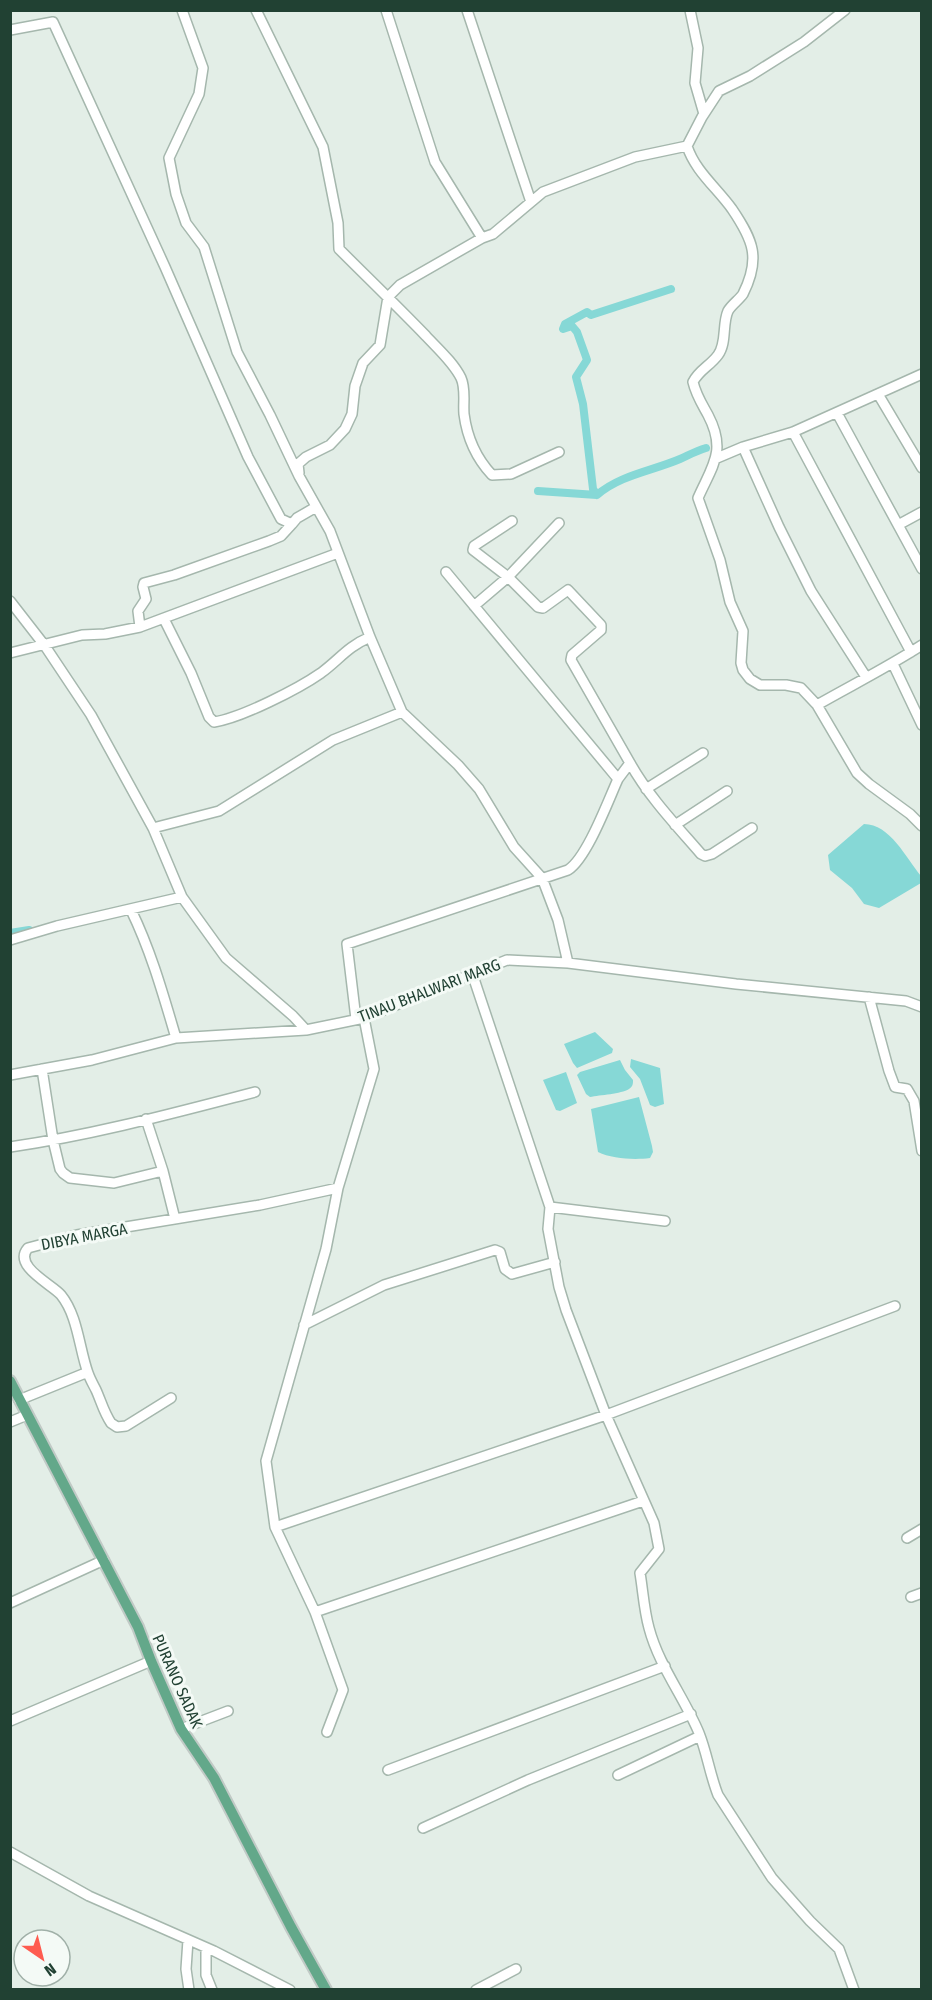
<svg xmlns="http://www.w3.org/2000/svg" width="932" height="2000" font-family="'Fira Sans Condensed',sans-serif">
  <rect width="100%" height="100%" fill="#e3eee7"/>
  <path fill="#86d8d6" d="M864,824C890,824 906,858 921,876V883L879,908L864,904L852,888L830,870L828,855Z
    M595,1032L613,1049L612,1053L577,1068L573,1063L564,1044Z
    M631,1059L660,1068L664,1104L655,1107L650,1105L640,1079L630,1067Z
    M620,1060L625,1070L633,1080C633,1084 633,1086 629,1089C621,1094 600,1095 590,1097L586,1094L577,1075L580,1072Z
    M566,1072L577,1103L560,1111L556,1110L543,1080Z
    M639,1097L652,1146L653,1152L650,1158C635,1160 612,1159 598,1152L591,1109Z"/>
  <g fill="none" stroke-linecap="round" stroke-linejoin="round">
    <path stroke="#86d8d6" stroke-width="8" d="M538,491L597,495C620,475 652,471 680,459C689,455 696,451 706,448
      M597,495L593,489L583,404L576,377L587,360L586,357L577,332L572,326L563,329L565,324L587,312L591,315L671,289
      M10,933L29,930"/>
    <g stroke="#a5b7ad" stroke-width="12">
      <path id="minor" d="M182,10L203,68L199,94L169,158L176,194L186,223L204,247L237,352L270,415L299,476L330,531L370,637L402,712L458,765L479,789L514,847L542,878L558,920L568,963
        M256,10L323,147L338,223L339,249C368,278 397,306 426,336C438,349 453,362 461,378C466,389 463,402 464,414C467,437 477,459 492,475L511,474L559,452
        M386,10L435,162L482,238
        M467,10L531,202
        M690,10L698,48L695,83L704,114
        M10,30L53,22L165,267L248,457L281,519L292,524L297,518L316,507
        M687,146C695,171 717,188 732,209C753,240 761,258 743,294C739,300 732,304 728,311C722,324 727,343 718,355C710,366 699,370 693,382C696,395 702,404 708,415C727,451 712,466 698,498L720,560L730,602L743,631L741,663L743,670L750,679L760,685H786L801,688L817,705L857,773L869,784L910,814L922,826
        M878,394L922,468
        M837,413L922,569
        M793,432L911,652
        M743,447L779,527L811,591L866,677
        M717,458L743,447L793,432L922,374
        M299,473L298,464L306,457L330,445L345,429L352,414L355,386L363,363L380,345L388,297L400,285L482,238L493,234L543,192L635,157L687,146L702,117L719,91L750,76L804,42L845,10
        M512,521L474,546L473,550L508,577L538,607L543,608L568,590L601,625V630L572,655L571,660L630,763
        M898,525L922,512
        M10,601L45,646L91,715L153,828L182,897L226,958L293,1016L306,1030
        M474,606L508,577L559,523
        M164,619L191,673L209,717L214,722C241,718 298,689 321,673C340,659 347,647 370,637
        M140,627L138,611L146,599L143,587L144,583L174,575L269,541L281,536L292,524
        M10,653L82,635L105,634L140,627L338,553
        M893,664L922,725
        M817,705C852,685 888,667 922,645
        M618,779L630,763C649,797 676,825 701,854L705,856L712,854L752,828
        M646,789L703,753
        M675,825L727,791
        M153,828L219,811L333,740L402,712
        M131,910C151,951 163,994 176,1038
        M10,940L57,926L182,897
        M472,973L550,1207L548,1229L559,1287L566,1310L606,1415L654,1523L659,1549L640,1573C643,1591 644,1610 649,1628C659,1666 684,1697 699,1733C707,1753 710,1775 718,1795L772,1878L810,1921L839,1949L854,1990
        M869,997L889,1071L895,1087L907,1089L914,1101L922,1151
        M356,1019L347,944L568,870C587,858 608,801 618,779L446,572
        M42,1069L53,1140L60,1169L63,1173L70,1178L114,1183L163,1171
        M10,1075L92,1060L176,1038L306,1030L364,1018L507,960L568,963L736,984L906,1001L922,1007
        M146,1119L163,1171L175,1219
        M10,1147C93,1135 174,1113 255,1092
        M550,1207L665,1221
        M304,1325L384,1285L495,1250L500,1252L505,1269L512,1274L555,1262
        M171,1398L126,1426L117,1427L111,1423C104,1413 101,1401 96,1390C93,1384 90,1379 88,1373C79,1348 78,1316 61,1295C53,1285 12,1266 28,1248L77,1235L260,1205L338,1188
        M19,1400L83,1374H88
        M10,1422L27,1415
        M275,1527L606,1415L895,1306
        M907,1538L922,1529
        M911,1597L922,1593
        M10,1603L104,1560
        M315,1612L643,1501
        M10,1721L151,1661
        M181,1729L228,1711
        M327,1732L343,1690L315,1612L275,1527L266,1461L326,1249L338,1188L374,1069L364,1018
        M388,1770L665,1666
        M618,1775L700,1736
        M423,1828L528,1780L691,1714
        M10,1852L89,1896L214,1951L290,1990
        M188,1940L186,1969L189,1990
        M206,1948V1975L212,1990
        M476,1990L516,1969"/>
    </g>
    <g stroke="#c1cac6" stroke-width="14">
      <path id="major" d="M10,1381L138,1627L151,1661L181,1729L214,1778L291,1927L326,1990"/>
    </g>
    <use href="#minor" stroke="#fff" stroke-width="9"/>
    <use href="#major" stroke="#63a88a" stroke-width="10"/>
  </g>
  <g text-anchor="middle" stroke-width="6" stroke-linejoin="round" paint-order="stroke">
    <g font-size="16" fill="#214133" stroke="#f4faf6">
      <text transform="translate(429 990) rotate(-21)" y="6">TINAU BHALWARI MARG</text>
      <text transform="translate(84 1236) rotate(-11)" y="6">DIBYA MARGA</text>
      <text transform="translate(178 1681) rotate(66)" y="6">PURANO SADAK</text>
    </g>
  </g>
  <rect width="932" height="2000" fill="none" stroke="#214133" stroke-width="24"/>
  <g transform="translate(42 1958) rotate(145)"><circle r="28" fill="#f4faf6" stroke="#a0b0a8" stroke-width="1.5"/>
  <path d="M0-4.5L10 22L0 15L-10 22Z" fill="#fe5c50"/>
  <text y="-9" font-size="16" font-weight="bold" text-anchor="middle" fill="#214133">N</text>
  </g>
</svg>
